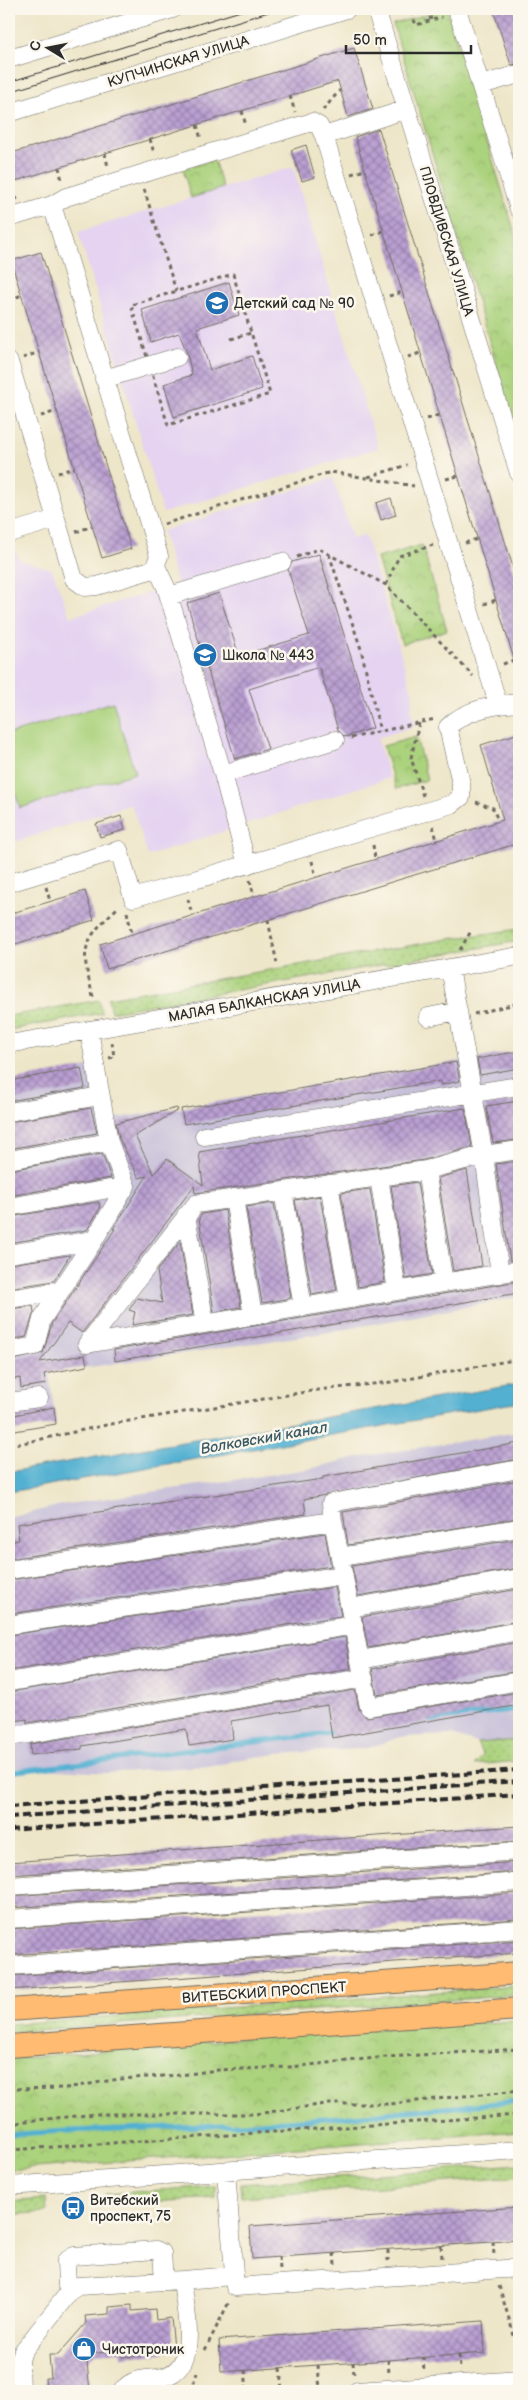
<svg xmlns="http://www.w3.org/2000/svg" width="528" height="2400" font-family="'Balsamiq Sans',sans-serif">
  <defs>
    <pattern id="grass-dots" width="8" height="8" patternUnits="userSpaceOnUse" patternTransform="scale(1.25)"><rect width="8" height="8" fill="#abd27d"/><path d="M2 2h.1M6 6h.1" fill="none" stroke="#93b46c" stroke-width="1.8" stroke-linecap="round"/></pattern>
    <pattern id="park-crowns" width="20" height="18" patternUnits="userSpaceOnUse" patternTransform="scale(1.25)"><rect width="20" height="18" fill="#abd27d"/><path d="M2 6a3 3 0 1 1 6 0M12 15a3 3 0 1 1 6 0" fill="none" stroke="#93b46c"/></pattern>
    <pattern id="building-cross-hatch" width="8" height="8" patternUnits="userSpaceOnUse" patternTransform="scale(1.25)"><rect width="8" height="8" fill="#ba9fd2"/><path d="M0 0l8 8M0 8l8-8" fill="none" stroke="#9782ab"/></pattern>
  </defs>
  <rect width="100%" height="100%" fill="#fbf7ec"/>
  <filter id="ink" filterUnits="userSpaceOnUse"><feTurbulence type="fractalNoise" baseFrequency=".02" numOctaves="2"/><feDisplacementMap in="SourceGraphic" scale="10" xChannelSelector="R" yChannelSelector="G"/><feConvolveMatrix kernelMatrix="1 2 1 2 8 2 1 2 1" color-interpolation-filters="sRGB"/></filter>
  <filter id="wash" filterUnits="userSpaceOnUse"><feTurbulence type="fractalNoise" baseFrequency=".0096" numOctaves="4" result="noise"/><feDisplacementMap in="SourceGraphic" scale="20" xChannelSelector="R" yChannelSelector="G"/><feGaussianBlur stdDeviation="1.12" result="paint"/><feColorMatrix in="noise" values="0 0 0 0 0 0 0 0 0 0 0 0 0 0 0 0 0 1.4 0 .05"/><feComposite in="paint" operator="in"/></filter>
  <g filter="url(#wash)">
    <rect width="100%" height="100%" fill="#eee6c9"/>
    <path fill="#e5d3f1" d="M293,167L378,448L163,513L78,232Z
      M333,478L353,539L365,535L413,694L411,710L416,726L377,738L389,778L148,856L131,804L9,844V549L15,548L19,560L52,569L70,617L177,584L162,531Z"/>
    <path fill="#c7c0d9" d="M519,1051V1297L324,1333L49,1373L56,1424L9,1432V1081L103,1064L113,1119Z
      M519,1432V1740L477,1743L452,1735L401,1737L368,1748L277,1754L235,1760L222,1765L106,1773L9,1767V1518L61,1505L309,1469L353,1458Z"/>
    <path fill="url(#grass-dots)" stroke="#6b7e54" d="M519,929V941L111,1012L108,998L448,939Z
      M99,1000L102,1013L9,1030V1016Z
      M519,1740V1761L474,1765L483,1756L477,1743Z
      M519,1986V1995L9,2032V2024Z
      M519,2164V2177L241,2197L240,2184Z
      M216,2186V2198L107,2205L105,2194Z
      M46,2199L47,2212L9,2215V2202Z"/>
    <path fill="url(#park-crowns)" stroke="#6b7e54" d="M444,9H447L519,247V439L393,24Z
      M214,160L223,188L191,198L183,169Z
      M422,545L447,630L402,644L377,558Z
      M416,737L427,780L396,789L383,746Z
      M519,2021V2131L9,2170V2059L314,2032Z"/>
    <path fill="#abd27d" stroke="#6b7e54" d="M113,702L135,773L20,808L9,771V734Z"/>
    <path fill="#52b0d1" stroke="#3e6e7e" d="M519,1384V1402L9,1492V1472Z"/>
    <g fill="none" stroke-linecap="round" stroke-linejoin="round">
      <path stroke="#52b0d1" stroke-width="5" d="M430,1720L519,1709
        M9,1772L338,1732
        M9,2135C79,2128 150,2129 221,2125C321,2120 420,2110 519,2101"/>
    </g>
    <g id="blocks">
      <path fill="url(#building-cross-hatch)" d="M493,9H519V64L511,65Z
        M354,48L373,109L348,117L338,81L9,183V154Z
        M379,129L519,587V666H516L355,137Z
        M306,145L315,177L302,181L291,150Z
        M41,252L131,549L102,558L11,261Z
        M229,282L239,315L197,328L210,370L252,356L262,389L174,417L164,384L192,375L187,353L179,333L151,342L142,310Z
        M391,498L396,515L381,520L376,503Z
        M319,554L373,728L345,737L338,730L319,667L249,689L268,749L235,759L187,603L219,593L239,656L309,635L288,570L292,562Z
        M519,733V761L513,763L519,782V843L107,969L100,944L503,820L481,745Z
        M121,816L125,830L100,837L96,824Z
        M85,891L94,920L9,946V914Z
        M519,1051V1068L480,1075L477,1059Z
        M456,1062L460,1081L441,1085L440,1081L184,1124L181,1109Z
        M81,1068L85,1088L9,1101V1081Z
        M519,1101V1140L493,1143L486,1106Z
        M91,1108L97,1133L9,1149V1122Z
        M177,1108L178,1110L135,1136L154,1174L167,1159L203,1185L199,1152L465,1108L472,1147L424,1160L195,1193L194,1186L82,1333L68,1323L40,1362L85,1355L87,1366L44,1374L46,1384L21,1388L20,1378L9,1380V1361L43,1353L52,1323L115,1229H113L147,1176L139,1178L119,1138L116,1123Z
        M102,1154L111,1178L9,1196V1170Z
        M519,1161V1260L510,1261L496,1164Z
        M467,1170L482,1266L453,1271L438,1178Z
        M417,1182L432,1274L406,1279L391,1186Z
        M370,1189L385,1282L358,1287L341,1193Z
        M320,1196L337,1290L312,1295L295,1200Z
        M99,1202L100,1208L87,1230L9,1243V1217Z
        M274,1203L291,1298L262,1303L246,1207Z
        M225,1210L241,1307L214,1312L199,1218L202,1214Z
        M180,1242L193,1315L132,1325L135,1312L129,1310L137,1298L162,1303L157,1271Z
        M70,1255L54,1281L9,1288V1264Z
        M519,1281V1293L115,1361L114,1350Z
        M33,1306L34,1312L26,1337L9,1340V1309Z
        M54,1407L56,1424L9,1432V1416Z
        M519,1443V1459L304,1499L306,1514L9,1559V1542L19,1540L17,1524L323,1479V1477Z
        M519,1480V1518L348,1545L343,1512Z
        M325,1533L331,1566L9,1614V1580Z
        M519,1539V1568L358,1596L352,1566Z
        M335,1587L341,1616L9,1671V1635Z
        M519,1589V1621L368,1648L362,1617Z
        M345,1637L351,1669L27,1723V1719L9,1722V1692Z
        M519,1642V1671L377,1695L372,1669Z
        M355,1690L359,1709L366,1717L519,1692V1705L332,1738L327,1705L231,1721L233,1739L189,1746L186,1729L82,1746V1749L31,1755L30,1744Z
        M519,1826V1841L9,1875V1862Z
        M519,1862V1872L9,1908V1896Z
        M519,1893V1919L9,1955V1929Z
        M519,1940V1953L9,1990V1976Z
        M519,2207V2240L252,2259L250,2226Z
        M132,2305V2311L155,2309L156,2320L171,2318L174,2348L164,2349V2354L122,2357L121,2351L96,2353L87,2362L90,2391H46L45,2378H51L49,2355H58L86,2323L85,2316L109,2314V2307Z
        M483,2321L485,2353L221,2372L219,2340Z"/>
    </g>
  </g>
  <g filter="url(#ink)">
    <use href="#blocks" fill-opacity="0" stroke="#6f6c62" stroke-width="1"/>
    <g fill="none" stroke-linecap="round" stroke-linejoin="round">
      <g stroke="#6f6c62" stroke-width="19">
        <path id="minor" d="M376,9L519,473
          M457,9L519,209
          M9,59L173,9
          M481,85L519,74
          M9,113L347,9
          M324,136L407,109
          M9,218L52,205L66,197L312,122L319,126L324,136L498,704
          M9,362L74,579L85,587L97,586L154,569L159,556L52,205
          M104,379L177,357
          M9,533L56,519
          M156,566L166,587L223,774L247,865
          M169,596L282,562
          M223,774L335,740
          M9,883L119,850L133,898L452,804L461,797V783L448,727C466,709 494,705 519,703
          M450,968L484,1155L500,1274
          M428,1017L458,1011
          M9,1044L519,956
          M9,1112L100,1096
          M204,1136L519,1086
          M519,1150L484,1155L426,1170L196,1204L87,1344L519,1270
          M9,1160L109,1142
          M426,1170L444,1283
          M379,1177L397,1291
          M329,1184L349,1299
          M283,1191L303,1307
          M234,1198L253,1316
          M9,1207L126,1186
          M186,1215L205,1324
          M9,1254L94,1240
          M9,1299L60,1291
          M9,1351L35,1346L42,1319L94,1240L126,1186L109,1142L89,1030
          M9,1402L39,1398
          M333,1521L369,1707L519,1681
          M340,1557L519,1528
          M9,1570L333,1521L331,1503L519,1469
          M350,1608L519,1578
          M9,1625L344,1575
          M360,1660L519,1631
          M9,1682L354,1625
          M9,1737L364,1678
          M9,1886L519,1851
          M9,1919L519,1882
          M9,1966L519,1929
          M226,2171L235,2287L519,2268
          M9,2186L519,2150
          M182,2280L233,2276
          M70,2291L67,2286L66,2261L74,2256L156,2250L162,2253L164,2281
          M21,2391L20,2360L23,2351L70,2291L78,2286L182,2280C185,2312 203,2373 157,2378C142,2379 132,2379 122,2391
          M357,2391L519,2380"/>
      </g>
      <g stroke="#6f6c62" stroke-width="24">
        <path id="major" d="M9,2010L519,1973
          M9,2046L519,2009"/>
      </g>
      <path stroke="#6f6c62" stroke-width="3" stroke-dasharray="4 4" stroke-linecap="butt" d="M428,9L431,20
        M411,12L416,25L442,17
        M290,96L295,112
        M323,110L340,90
        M242,111L246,126
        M197,125L201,139
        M512,125L519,123
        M150,139L154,153
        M105,153L108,167
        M59,167L62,181
        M351,174L365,170
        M11,182L17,200
        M144,189L176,291
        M372,235L383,231
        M233,274L270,394L168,425L131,305Z
        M389,296L402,292
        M9,300L22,295
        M231,339L251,333
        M408,357L420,353
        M23,358L39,352
        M41,416L57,411
        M427,419L439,415
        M58,473L74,468
        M368,477L407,465
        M446,479L458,476
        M164,524L331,472L414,486
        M76,532L92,526
        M465,543L477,539
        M329,554L361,649L380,731
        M297,557L319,549L386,585L473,676
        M386,585L399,556L433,545
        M484,604L496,600
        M503,664L514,660
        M419,723L411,758L423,796
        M351,738L435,719
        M515,768L519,769
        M476,802L493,808L498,821
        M433,826L437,840
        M373,845L375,859
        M312,861L316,877
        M250,880L254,896
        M46,887L50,901
        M188,899L192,915
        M127,912L132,934
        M268,920L277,964
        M460,950L471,931
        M93,997C86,965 77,949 102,923C107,918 113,911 119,907
        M474,1014L519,1003
        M109,1058L114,1057L112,1042
        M9,1446L111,1424L318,1390L391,1382L519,1359
        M9,2089L66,2088L119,2079L180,2075L218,2070L290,2067L386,2057L519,2049
        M9,2125L26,2121L97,2114H255L326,2104H390L519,2090
        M9,2150L519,2115
        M493,2242L494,2255
        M441,2246L442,2258
        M388,2250V2261
        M334,2253L335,2265
        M279,2257L280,2269
        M499,2286L519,2352
        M205,2350L229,2302
        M459,2355L460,2369
        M423,2357L424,2372
        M388,2360L389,2374
        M353,2362L354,2377
        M318,2365L320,2391
        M280,2368L282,2391
        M245,2370L247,2391
        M191,2391L197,2373"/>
      <use href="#minor" stroke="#fff" stroke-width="18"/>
      <use href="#major" stroke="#febb71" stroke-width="22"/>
      <path stroke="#2b2b2b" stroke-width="1" d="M9,82L247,9
        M9,92L278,9"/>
      <path stroke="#2b2b2b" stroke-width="4" stroke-dasharray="8 4" stroke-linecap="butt" d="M9,1806L519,1770
        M9,1817L519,1781
        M9,1830L519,1794"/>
    </g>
  </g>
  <defs>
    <g id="school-disc" transform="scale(1.25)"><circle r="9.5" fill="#1f6fb2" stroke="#fbf7ec"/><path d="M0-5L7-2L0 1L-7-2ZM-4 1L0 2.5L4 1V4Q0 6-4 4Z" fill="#fff"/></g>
    <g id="bus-disc" transform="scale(1.25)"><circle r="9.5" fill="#1f6fb2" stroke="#fbf7ec"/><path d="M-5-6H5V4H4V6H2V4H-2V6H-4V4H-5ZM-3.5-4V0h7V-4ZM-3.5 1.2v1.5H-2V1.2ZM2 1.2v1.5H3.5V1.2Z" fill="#fff"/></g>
    <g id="shop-disc" transform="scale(1.25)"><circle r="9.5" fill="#1f6fb2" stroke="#fbf7ec"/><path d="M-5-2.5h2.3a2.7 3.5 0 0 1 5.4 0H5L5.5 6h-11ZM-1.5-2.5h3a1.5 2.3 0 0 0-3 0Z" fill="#fff"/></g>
  </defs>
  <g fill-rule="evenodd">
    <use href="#school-disc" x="217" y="303"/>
    <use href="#school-disc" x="205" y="655"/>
    <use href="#bus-disc" x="73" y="2208"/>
    <use href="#shop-disc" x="84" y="2349"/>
  </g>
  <g text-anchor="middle" stroke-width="5" stroke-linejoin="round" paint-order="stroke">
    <g font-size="14" fill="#2b2b2b" stroke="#fbf7ec">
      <text transform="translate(178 61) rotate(-17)" y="5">КУПЧИНСКАЯ УЛИЦА</text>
      <text transform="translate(447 241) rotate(73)" y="5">ПЛОВДИВСКАЯ УЛИЦА</text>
      <text transform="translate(264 1000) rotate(-10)" y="5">МАЛАЯ БАЛКАНСКАЯ УЛИЦА</text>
      <text transform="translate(264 1992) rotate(-4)" y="5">ВИТЕБСКИЙ ПРОСПЕКТ</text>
    </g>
    <g font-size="14" fill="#2b2b2b" stroke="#fbf7ec" text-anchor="start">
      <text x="234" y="308">Детский сад № 90</text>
      <text x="222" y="660">Школа № 443</text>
      <text x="90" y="2205">Витебский<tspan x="90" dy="16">проспект, 75</tspan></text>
      <text x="102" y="2354">Чистотроник</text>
    </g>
    <g font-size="15" font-style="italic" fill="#395a65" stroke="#fbf7ec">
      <text transform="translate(264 1438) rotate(-10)" y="5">Волковский канал</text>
    </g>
  </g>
  <rect width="528" height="2400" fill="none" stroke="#fbf7ec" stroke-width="30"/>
  <g transform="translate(48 48) rotate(280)" stroke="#fbf7ec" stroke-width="4" paint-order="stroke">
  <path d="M0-4L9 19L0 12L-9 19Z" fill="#2b2b2b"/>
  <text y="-8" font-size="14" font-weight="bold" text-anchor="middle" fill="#2b2b2b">С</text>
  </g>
  <path d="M346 45v8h125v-8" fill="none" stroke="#2b2b2b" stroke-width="2.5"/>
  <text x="353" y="45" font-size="15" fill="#2b2b2b" stroke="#fbf7ec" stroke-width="4" paint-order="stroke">50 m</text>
</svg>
